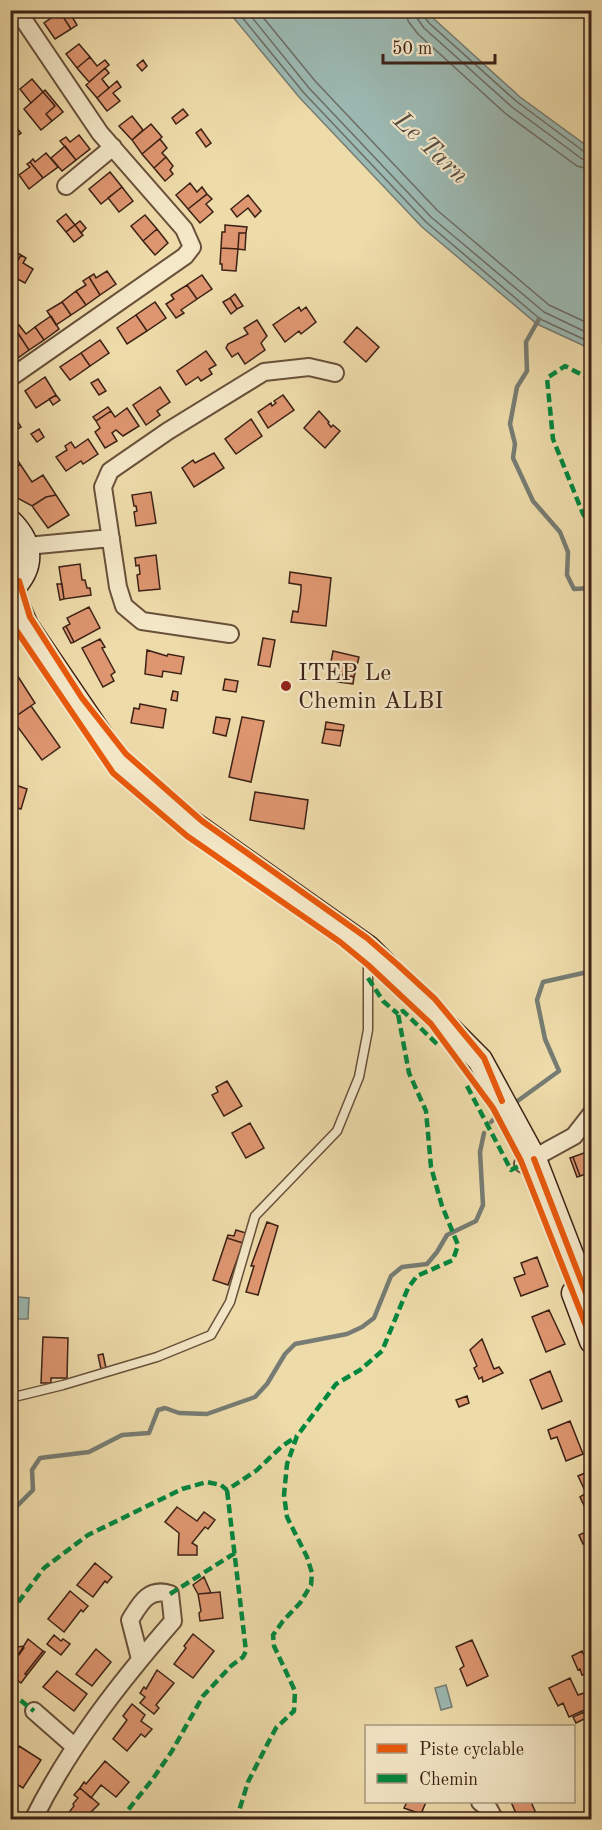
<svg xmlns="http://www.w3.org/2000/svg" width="602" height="1830" font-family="'Old Standard TT',serif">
  <rect width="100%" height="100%" fill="#eedbaa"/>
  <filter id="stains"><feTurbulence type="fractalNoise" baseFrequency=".00333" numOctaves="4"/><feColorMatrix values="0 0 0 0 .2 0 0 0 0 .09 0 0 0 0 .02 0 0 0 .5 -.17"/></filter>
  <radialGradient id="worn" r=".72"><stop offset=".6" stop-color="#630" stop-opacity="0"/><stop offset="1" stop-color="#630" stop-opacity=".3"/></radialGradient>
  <path fill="#9cb9b2" stroke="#767c73" stroke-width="1.5" d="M228,11H428L433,18L520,97L591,149V349L537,324L422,227L299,97Z
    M18,1297L29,1298L28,1319H17Z
    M446,1685L452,1707L441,1710L435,1688Z"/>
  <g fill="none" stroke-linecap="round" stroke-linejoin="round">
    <path stroke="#6c6d64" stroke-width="1.5" d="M236,10L304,93L426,222L540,319L592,343
      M246,10L309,88L431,217L544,312L592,335
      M257,10L316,82L437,210L549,305L592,325
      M407,10L408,21L418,34L506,114L577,166L592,170
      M416,10L417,18L424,28L512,107L582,159L592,161
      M423,10L424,16L429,23L516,101L586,153L592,154"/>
    <path stroke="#767c73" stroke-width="4.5" d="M539,319L526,342L527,371L517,387L510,424L515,444L513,458L533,501L560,532L568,552L567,575L574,589L592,588
      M512,1105L559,1071L545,1039L537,1000L543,982L592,971
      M491,1122L500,1113
      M10,1513L33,1490L32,1470L40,1458L89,1452L122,1435L149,1433L158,1410L165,1408L179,1413L207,1414L255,1397L267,1384L285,1354L295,1344L347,1334L362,1327L374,1318L391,1276L402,1267L427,1264L437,1252L447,1235L476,1221L483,1205L480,1152L484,1133"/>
  </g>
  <path fill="#de9670" stroke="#3c2115" stroke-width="1.5" d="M63,10H68L77,25L71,29L60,12Z
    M60,12L71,29L55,39L44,23Z
    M79,44L90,57L77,68L66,54Z
    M90,57L97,66L105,60L109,65L89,82L77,68Z
    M143,60L147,66L142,71L137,65Z
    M105,68L109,73L102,79L109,88L97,98L86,85Z
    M32,79L43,92L31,103L20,89Z
    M117,81L121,87L113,93L120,101L107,111L97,98Z
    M45,90L63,112L52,121L46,114L55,106L43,92Z
    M43,92L55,106L46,114L52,121L41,130L24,109Z
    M183,109L188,115L176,124L172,118Z
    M132,116L143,130L132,140L119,126Z
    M10,120L21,133L10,141Z
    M151,124L162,137L142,154L132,140Z
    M201,129L211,143L206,147L196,133Z
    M79,135L90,149L76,160L60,141L66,137L70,142Z
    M160,139L167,148L162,153L166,157L154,168L142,154Z
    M65,146L76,160L62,171L51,158Z
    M46,153L58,167L43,178L30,162L33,159L35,162Z
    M166,157L173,166L170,170L173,174L165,181L154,168Z
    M30,162L43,178L29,189L19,175L30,167L27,164Z
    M110,172L122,187L101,204L89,189Z
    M190,183L197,192L202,187L207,194L188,209L176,195Z
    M122,187L133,201L119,212L108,198Z
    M207,194L212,199L206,204L213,212L200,223L188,209Z
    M248,195L261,211L255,217L248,208L237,217L231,209Z
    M66,214L75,225L66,232L57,221Z
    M145,215L157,229L143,241L131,226Z
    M80,221L86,228L81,233L75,225Z
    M75,225L83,235L74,242L66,232Z
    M225,225L247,227L246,233H239L238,249L221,248L222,232H225Z
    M157,229L168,243L155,255L143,241Z
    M239,233H246L245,250L238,249Z
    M10,246L17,250L16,252L21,255L10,275Z
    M221,248L238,249L236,271L222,270V264H220Z
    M21,255L26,258L23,263L33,269L25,283L10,275Z
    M107,271L116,284L100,295L89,277L94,274L96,278Z
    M202,275L212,289L197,299L187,285Z
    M89,277L100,295L86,305L76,291L86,285L83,281Z
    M187,285L197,299L181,310L184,313L176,318L166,304L174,299L171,295Z
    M76,291L86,305L71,315L62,302Z
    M235,294L243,306L237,309L230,298Z
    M230,298L237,309L231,314L223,302Z
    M62,302L71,315L56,325L47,311Z
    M155,302L166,318L147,331L136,315Z
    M299,307L301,311L306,307L316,322L301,334L299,331L285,342L273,325Z
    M136,315L147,331L127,344L117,328Z
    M51,316L59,329L44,340L35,327Z
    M257,320L267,336L261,343L265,350L245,364L238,353L232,357L226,348L228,344L248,334L244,328Z
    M19,325L26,334L35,327L44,340L29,350L15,329Z
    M357,327L379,347L366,362L344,342Z
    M18,333L29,350L15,360L10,354V344L15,340L13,337Z
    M100,340L109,353L90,366L81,353Z
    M206,351L216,365L209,369L212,374L201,381L198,377L186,385L177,371Z
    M81,353L90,366L70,380L60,367Z
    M45,377L56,395L36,408L25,391Z
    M98,379L106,391L99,395L91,383Z
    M160,387L170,402L157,411L160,415L146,425L133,405Z
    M56,395L60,400L53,405L49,399Z
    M283,395L294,410L268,428L258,412L271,403L272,406L276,403L274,401Z
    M108,407L111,411L96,421L93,417Z
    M127,408L139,426L123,436L116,430L112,433L117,441L105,448L95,432L100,428L96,421L111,411L115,417Z
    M10,410L21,427L10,434Z
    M319,411L329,422L328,423L331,427L333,425L340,431L325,448L304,428Z
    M251,419L262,436L236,454L225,439Z
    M39,429L44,437L37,442L31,434Z
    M88,439L98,454L83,464L81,461L66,471L56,457L67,450L65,446L71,442L75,448Z
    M214,453L224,468L194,487L182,468L193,460L195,463Z
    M15,456L20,464L10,470V459Z
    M20,464L32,482L43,475L56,495L46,497L32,506L10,494V470Z
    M151,492L156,523L136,526L134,512L137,511L136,506H134L132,495Z
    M56,495L69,515L48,528L32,506L46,497Z
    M156,555L160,589L139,591L137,575L140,574L139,565L136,566L135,558Z
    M80,564L82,580H85L87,588H90L91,595L64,599L59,567Z
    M290,572L331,578L326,626L291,622L293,611L298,612L301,591V585L289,583Z
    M57,584H62L64,599L60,600Z
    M89,607L100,628L74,642L66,626L70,624L67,618Z
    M66,626L74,642L71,643L63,628Z
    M263,638L275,640L270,667L258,665Z
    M100,639L105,647L102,648L115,672L111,675L114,681L103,687L82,648Z
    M147,650L167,656L168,654L184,657L181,674L163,671L162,677L145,674Z
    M333,651L359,657L354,677L340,674L339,682L330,680L332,672H329Z
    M10,664L35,703L10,720Z
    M340,674L354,677L353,684L339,682Z
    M225,679L238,681L236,692L223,690Z
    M173,691L178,692L177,701L171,700Z
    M140,704L166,709L163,728L131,723L134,708L139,709Z
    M31,706L60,747L42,760L12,719Z
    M216,717L230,719L226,736L213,733Z
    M242,717L264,721L251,782L229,777Z
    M326,722L344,725L343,731L325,729Z
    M325,729L343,731L340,746L322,743Z
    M10,783L27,789L21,809L10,806Z
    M255,792L308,800L304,829L250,820Z
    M227,1081L242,1106L224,1116L212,1095L218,1092L216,1087Z
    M250,1123L264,1148L246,1158L232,1133Z
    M592,1150V1172L580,1176L573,1157Z
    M573,1157L580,1176L577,1177L570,1158Z
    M267,1222L278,1226L258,1295L246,1292L254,1266H251Z
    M236,1230L246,1233L243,1243L227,1238L228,1235L234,1236Z
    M227,1238L243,1243L228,1285L213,1280Z
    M537,1257L548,1286L521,1296L514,1278L525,1274L521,1263Z
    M549,1310L565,1344L546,1352L532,1317Z
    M43,1337L68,1338L67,1378H51V1383H41Z
    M482,1339L494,1369L499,1367L503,1373L483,1382L482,1377L479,1379L474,1368L477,1366L470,1350Z
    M103,1354L106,1368L101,1369L98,1355Z
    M550,1371L562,1401L542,1409L530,1380Z
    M467,1396L469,1403L459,1407L456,1400Z
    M570,1421L583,1454L566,1461L557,1437L551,1439L548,1430Z
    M592,1470V1509L587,1512L580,1497L586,1493L578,1476Z
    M177,1507L197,1521L204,1512L215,1520L208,1529L205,1527L192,1543L197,1546V1555H178L179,1533L165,1522Z
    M592,1529V1540L583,1544L579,1535Z
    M95,1563L112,1577L107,1583L105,1581L93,1597L77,1585Z
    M204,1577L211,1593L198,1594L193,1585Z
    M70,1591L88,1606L83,1612L81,1610L64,1632L48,1619Z
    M220,1592L223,1618L200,1621L199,1613L201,1611L198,1594Z
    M193,1634L214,1651L193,1678L174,1664L186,1648L184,1646Z
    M54,1635L61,1641L63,1639L70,1644L61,1655L47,1644Z
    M28,1639L43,1651L25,1674L27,1675L21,1683L10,1675V1661L13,1658L15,1660Z
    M472,1640L488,1676L467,1686L460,1669L464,1666L456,1647Z
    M23,1646L24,1648L15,1660L13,1658L12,1648Z
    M96,1649L111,1662L92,1686L76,1674Z
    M43,1651L45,1652L27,1675L25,1674Z
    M582,1651L592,1672V1676L588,1678L586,1674L582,1675L580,1669L578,1670L572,1656Z
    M157,1670L174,1683L156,1705L159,1708L154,1714L140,1703L145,1697L140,1693L144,1687L146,1689Z
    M57,1671L87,1694L74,1711L43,1687Z
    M570,1678L578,1695L584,1693L591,1707L569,1717L563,1703L558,1706L549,1688Z
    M132,1704L145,1715L141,1721L152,1729L145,1737L141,1734L127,1751L113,1739L127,1720L123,1716Z
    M584,1712L586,1718L576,1723L573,1717Z
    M19,1746L41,1760L23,1788L10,1780V1760Z
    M105,1761L129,1782L116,1797L101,1785L91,1798L80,1788L84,1782L86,1784Z
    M80,1788L99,1804L83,1820H63L74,1806L73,1804L78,1798L74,1795Z
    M407,1802H426L421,1814L404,1808Z
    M511,1802H531L536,1813L519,1820Z"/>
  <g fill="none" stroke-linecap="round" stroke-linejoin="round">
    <g stroke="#68503a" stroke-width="11">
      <path id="lane" d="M10,1398L63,1385L157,1357L211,1335L230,1302L255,1216L337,1131L359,1077L368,1030V954"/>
    </g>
    <g stroke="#68503a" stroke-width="20">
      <path id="street" d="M66,186L113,147
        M10,378L185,256L192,247L184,229L100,133L17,10
        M27,546L111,538
        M230,634L142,621L124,606L118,587L103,487L110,471L168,431L264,372L309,367L335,373
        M523,1164L574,1136L592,1113
        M34,1711L75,1747
        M480,1802L489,1809L495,1820
        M33,1820C69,1747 120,1682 173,1621L170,1594C148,1587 140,1604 130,1620L140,1659"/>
    </g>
    <g stroke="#3c2115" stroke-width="27">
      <path id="secondary" d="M10,522C33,545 33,568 10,590L26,626L120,764L183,817L368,948L480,1060L534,1159L592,1309
        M574,1293L592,1341"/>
    </g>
    <use href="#lane" stroke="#f4e8c8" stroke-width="8"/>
    <use href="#street" stroke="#f4e8c8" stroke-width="16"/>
    <use href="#secondary" stroke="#f4e8c8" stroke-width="24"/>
    <path stroke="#00873e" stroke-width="4.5" stroke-dasharray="9 4.5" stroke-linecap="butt" d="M592,380L565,366L547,378L553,439L583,514L592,526
      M368,978L383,1001L398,1014
      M467,1086L511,1170L523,1164
      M170,1594L235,1553
      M10,1613L44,1568L88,1535L182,1489L207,1482L221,1485L227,1490L257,1470L281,1447L297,1436
      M10,1692L34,1711
      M120,1820L152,1780L172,1751L203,1696L231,1666L243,1657L246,1651L227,1490
      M233,1820L239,1811L248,1782L269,1741L276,1728L294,1711L295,1691L274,1646L273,1635L283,1621L300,1603L311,1585L312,1573L307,1557L287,1517L284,1495L287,1464L297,1436L336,1384L360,1370L382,1351L408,1288L417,1276L453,1260L458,1245L442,1206L431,1167L426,1111L409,1073L398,1014L403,1011L440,1047"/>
    <g stroke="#f4e8c8" stroke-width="10">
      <path id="cycleway" d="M19,581L30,617L82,698L126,754L202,821L367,938L398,965L435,999L484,1058L502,1101
        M10,621L113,773L187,836L340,942L368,965L431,1024L493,1108L521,1161L592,1341
        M534,1159L592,1309"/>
    </g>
    <use href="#cycleway" stroke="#e8590c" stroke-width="6"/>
  </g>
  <circle fill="#8f2418" stroke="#f4e8c8" stroke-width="2" cx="286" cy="686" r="6"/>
  <g text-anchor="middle" stroke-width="4.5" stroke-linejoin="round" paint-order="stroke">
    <g font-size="24" fill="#3c2115" stroke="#f4e8c8" text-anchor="start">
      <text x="298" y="680">ITEP Le<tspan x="298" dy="28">Chemin ALBI</tspan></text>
    </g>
    <g font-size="26" font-style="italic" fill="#594f44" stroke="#f4e8c8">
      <text transform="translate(432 147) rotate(43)" y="9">Le Tarn</text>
    </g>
  </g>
  <rect width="602" height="1830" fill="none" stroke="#eedbaa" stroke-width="36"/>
  <rect x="12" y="12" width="578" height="1806" fill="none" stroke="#3c2115" stroke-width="3"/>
  <rect x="18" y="18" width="566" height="1794" fill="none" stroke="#3c2115" stroke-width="1.5"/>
  <rect x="365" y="1725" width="210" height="78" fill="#f4e8c8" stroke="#aa9880" stroke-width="1.5"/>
  <rect x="377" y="1744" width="30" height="9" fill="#e8590c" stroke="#aa9880" stroke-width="1.5"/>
  <text x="419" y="1755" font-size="18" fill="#3c2115">Piste cyclable</text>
  <rect x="377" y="1774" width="30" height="9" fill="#00873e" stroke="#aa9880" stroke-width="1.5"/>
  <text x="419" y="1785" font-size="18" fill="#3c2115">Chemin</text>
  <path d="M383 54v9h112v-9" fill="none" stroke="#3c2115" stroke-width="3"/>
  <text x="392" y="54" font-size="18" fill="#3c2115" stroke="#f4e8c8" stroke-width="4.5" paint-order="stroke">50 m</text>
  <rect width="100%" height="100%" filter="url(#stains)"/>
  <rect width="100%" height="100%" fill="url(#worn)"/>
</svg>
